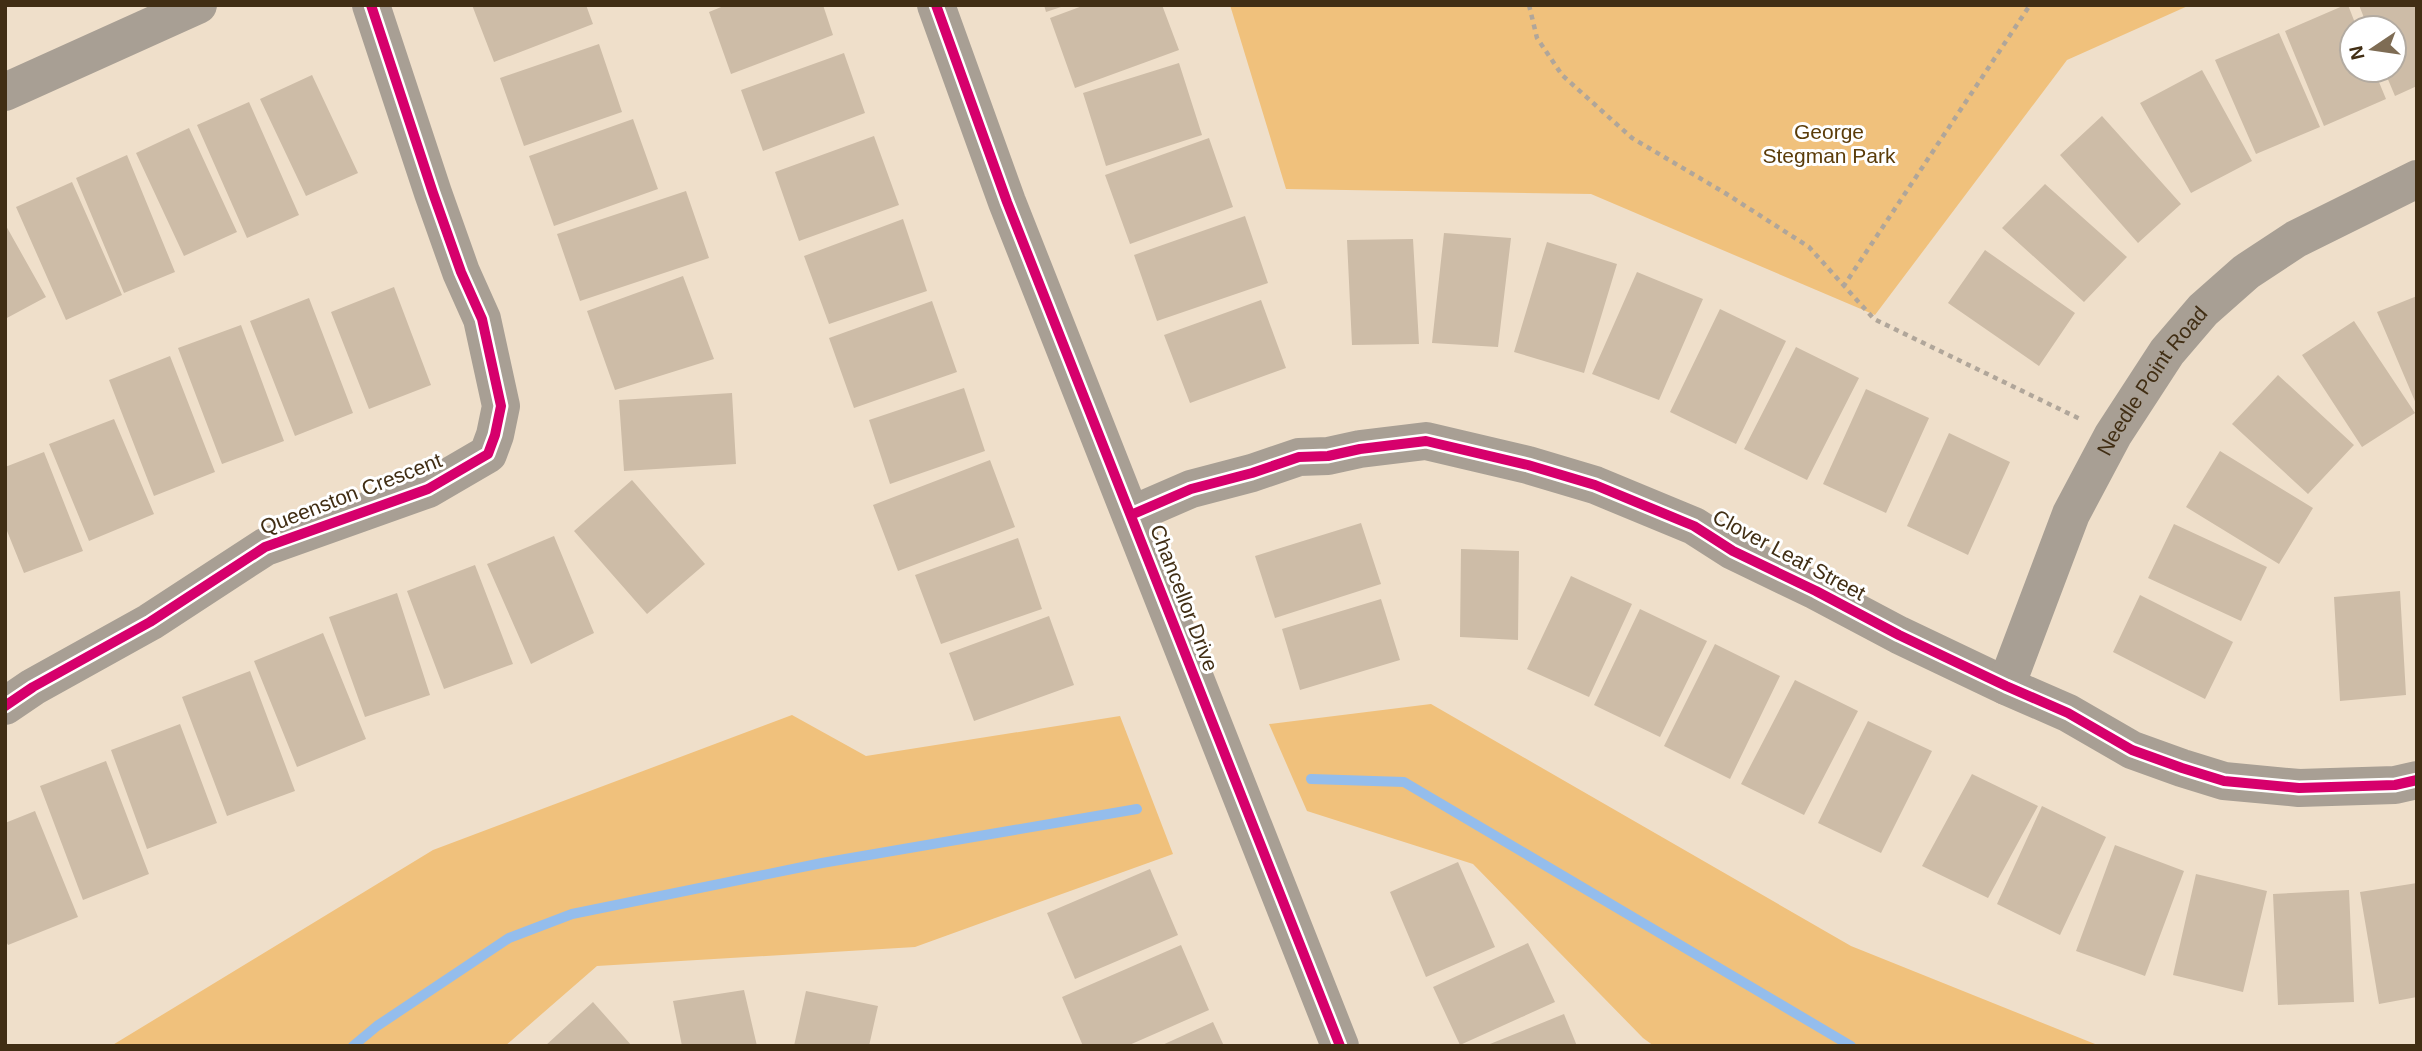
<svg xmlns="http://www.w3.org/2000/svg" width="2422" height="1051" font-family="Arial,sans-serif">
  <rect width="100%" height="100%" fill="#efdfca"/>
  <path fill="#f0c17c" d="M1230,5H2190L2067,60L1875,315L1591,194L1286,189Z
    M1431,704L1851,946L2100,1046H1654L1643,1038L1473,864L1307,811L1269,724Z
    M792,715L866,756L1120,716L1173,854L915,947L597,966L505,1046H111L433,850Z"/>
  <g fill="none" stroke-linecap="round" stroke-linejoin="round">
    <path stroke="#94bdec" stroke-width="10" d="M1311,779L1404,782L1851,1046
      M353,1046L377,1026L509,938L572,914L822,863L1137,809"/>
  </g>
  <path fill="#cdbca7" d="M472,5H586L593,24L494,62Z
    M726,5H823L833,35L731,74L709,12Z
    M1044,5H1064V6L1046,12Z
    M1085,5H1162L1179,50L1075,88L1050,18Z
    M2345,5H2348L2357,28H2352V70H2374L2386,99L2324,126L2285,31Z
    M2359,5H2417V86L2395,96L2384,70H2394V28H2368Z
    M2279,33L2320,127L2256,154L2215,60Z
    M599,44L622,112L524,146L500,78Z
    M844,53L865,113L763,151L741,90Z
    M1179,63L1202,135L1106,166L1083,93Z
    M2202,70L2252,161L2191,193L2140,103Z
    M312,75L358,173L306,196L260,99Z
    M249,102L299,215L247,238L197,125Z
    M2102,116L2181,204L2138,243L2060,155Z
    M633,119L658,189L554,226L529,156Z
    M189,128L237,232L184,256L136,153Z
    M874,136L899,205L799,241L775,172Z
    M1209,138L1233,207L1130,244L1105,175Z
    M127,155L175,272L124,293L76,178Z
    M72,182L122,295L66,320L16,207Z
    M2045,184L2127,257L2084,302L2002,228Z
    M686,191L709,258L580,301L557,234Z
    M1245,216L1268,283L1157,321L1134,255Z
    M903,219L927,291L829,324L804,256Z
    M5,224L46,297L5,319Z
    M1444,233L1511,238L1498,347L1432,343Z
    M1413,239L1419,344L1352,345L1347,240Z
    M1547,242L1617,264L1584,373L1514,352Z
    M1985,250L2075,313L2039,366L1948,303Z
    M1637,272L1703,299L1659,400L1592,374Z
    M683,276L714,359L615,390L587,311Z
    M394,287L431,385L369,409L331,312Z
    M2417,296V406L2377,312Z
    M309,298L353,413L295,436L250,321Z
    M1261,300L1286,368L1190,403L1164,335Z
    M932,301L957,372L854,408L829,338Z
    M1720,309L1786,341L1736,444L1670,412Z
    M2354,321L2415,413L2362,447L2302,355Z
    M241,325L284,441L222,464L178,348Z
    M1796,347L1859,378L1807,480L1744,449Z
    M170,356L215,472L154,496L109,380Z
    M2278,375L2354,445L2308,494L2232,424Z
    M964,388L985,451L890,484L869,420Z
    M1866,389L1929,418L1886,513L1823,484Z
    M732,393L736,464L624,471L619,400Z
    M114,419L154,514L89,541L49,444Z
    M1949,433L2010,462L1968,555L1907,526Z
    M2220,451L2313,508L2279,564L2186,507Z
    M44,452L83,551L24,573L5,526V467Z
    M990,460L1015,527L898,571L873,505Z
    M632,480L705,564L647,614L574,531Z
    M1361,523L1381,584L1275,618L1255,556Z
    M2174,524L2267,567L2241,621L2148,578Z
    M554,536L594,633L531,664L487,564Z
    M1018,538L1042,609L941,644L915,575Z
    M1461,549L1519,551L1518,640L1460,637Z
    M475,565L513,664L444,689L407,591Z
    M1571,576L1632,604L1589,697L1527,669Z
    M2400,591L2406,695L2340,701L2334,597Z
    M397,593L430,695L365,717L329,617Z
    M2140,595L2233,642L2205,699L2113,652Z
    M1381,599L1400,660L1300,690L1282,629Z
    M1640,609L1707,641L1660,737L1594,705Z
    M1049,616L1074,685L974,721L949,653Z
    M323,633L366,739L297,767L254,661Z
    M1715,644L1780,676L1730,779L1664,746Z
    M250,671L295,791L227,816L182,697Z
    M1795,680L1858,711L1804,815L1741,784Z
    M1868,721L1932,751L1881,853L1818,823Z
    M180,724L217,823L147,849L111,750Z
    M106,761L149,874L83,900L40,786Z
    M1972,774L2038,806L1988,898L1922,866Z
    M2042,806L2106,837L2060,935L1997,904Z
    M35,811L78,917L8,945L5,939V823Z
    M2115,845L2184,871L2145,976L2076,951Z
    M1458,862L1495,947L1426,977L1390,892Z
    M1150,869L1178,935L1075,979L1047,913Z
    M2196,874L2267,891L2243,992L2173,975Z
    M2417,883V997L2379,1004L2360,892Z
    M2349,890L2354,1002L2278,1005L2273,894Z
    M1528,943L1555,1002L1460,1045L1433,987Z
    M1181,945L1209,1010L1127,1046H1083L1062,997Z
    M744,990L757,1046H682L673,1001Z
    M806,991L878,1006L869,1046H794Z
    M593,1002L632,1046H545Z
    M1564,1014L1577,1046H1485Z
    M1213,1022L1224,1046H1160Z"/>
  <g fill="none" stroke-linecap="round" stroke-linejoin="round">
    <path stroke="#b0a69a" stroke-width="4.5" stroke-dasharray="5 5" stroke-linecap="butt" d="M1529,5L1537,38L1562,75L1632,138L1725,193L1809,247L1874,319L2080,419
      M1843,287L2030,5"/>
    <g stroke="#a89f94" stroke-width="38">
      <path d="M1131,515L1191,489L1252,473L1299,457L1328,456L1360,449L1426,441L1528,465L1595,485L1694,526L1733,551L1816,591L1899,635L2006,686L2068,713L2132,750L2182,768L2224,781L2299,788L2395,785L2417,780"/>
      <path id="s1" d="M2006,686L2071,514L2113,435L2167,352L2203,310L2246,272L2296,239L2417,179"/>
      <path d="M5,706L33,687L150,622L265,547L428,489L488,454L495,435L501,406L482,319L461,272L433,193L371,5"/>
    </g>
    <path stroke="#a89f94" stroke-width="38" d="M936,5L1007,202L1340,1046
      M5,92L198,5"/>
    <g stroke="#fff" stroke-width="15">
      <path id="cycleway" d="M936,5L1007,202L1340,1046
        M1131,515L1191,489L1252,473L1299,457L1328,456L1360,449L1426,441L1528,465L1595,485L1694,526L1733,551L1816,591L1899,635L2006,686L2068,713L2132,750L2182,768L2224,781L2299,788L2395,785L2417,780
        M5,706L33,687L150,622L265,547L428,489L488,454L495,435L501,406L482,319L461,272L433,193L371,5"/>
    </g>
    <use href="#cycleway" stroke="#d6006c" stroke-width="10"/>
  </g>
  <g text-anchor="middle" stroke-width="6" stroke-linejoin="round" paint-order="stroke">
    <g font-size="21" fill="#5b3c09" stroke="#fff">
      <text x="1829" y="139">George<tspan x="1829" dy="24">Stegman Park</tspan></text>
    </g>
    <g font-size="21" fill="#412e14" stroke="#fff">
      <text dy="7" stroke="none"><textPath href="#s1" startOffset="340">Needle Point Road</textPath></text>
      <text transform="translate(351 494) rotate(-21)" y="7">Queenston Crescent</text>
      <text transform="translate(1789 555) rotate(28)" y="7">Clover Leaf Street</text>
      <text transform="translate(1184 598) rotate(69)" y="7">Chancellor Drive</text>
    </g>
  </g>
  <rect width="2422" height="1051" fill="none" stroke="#412e14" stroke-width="14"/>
  <g transform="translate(2373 49) rotate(257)"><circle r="33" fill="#ffffff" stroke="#b3aba1" stroke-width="2"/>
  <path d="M0-5L12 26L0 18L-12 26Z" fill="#7e6c54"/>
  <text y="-10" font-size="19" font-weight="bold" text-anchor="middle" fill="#412e14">N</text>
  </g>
</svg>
